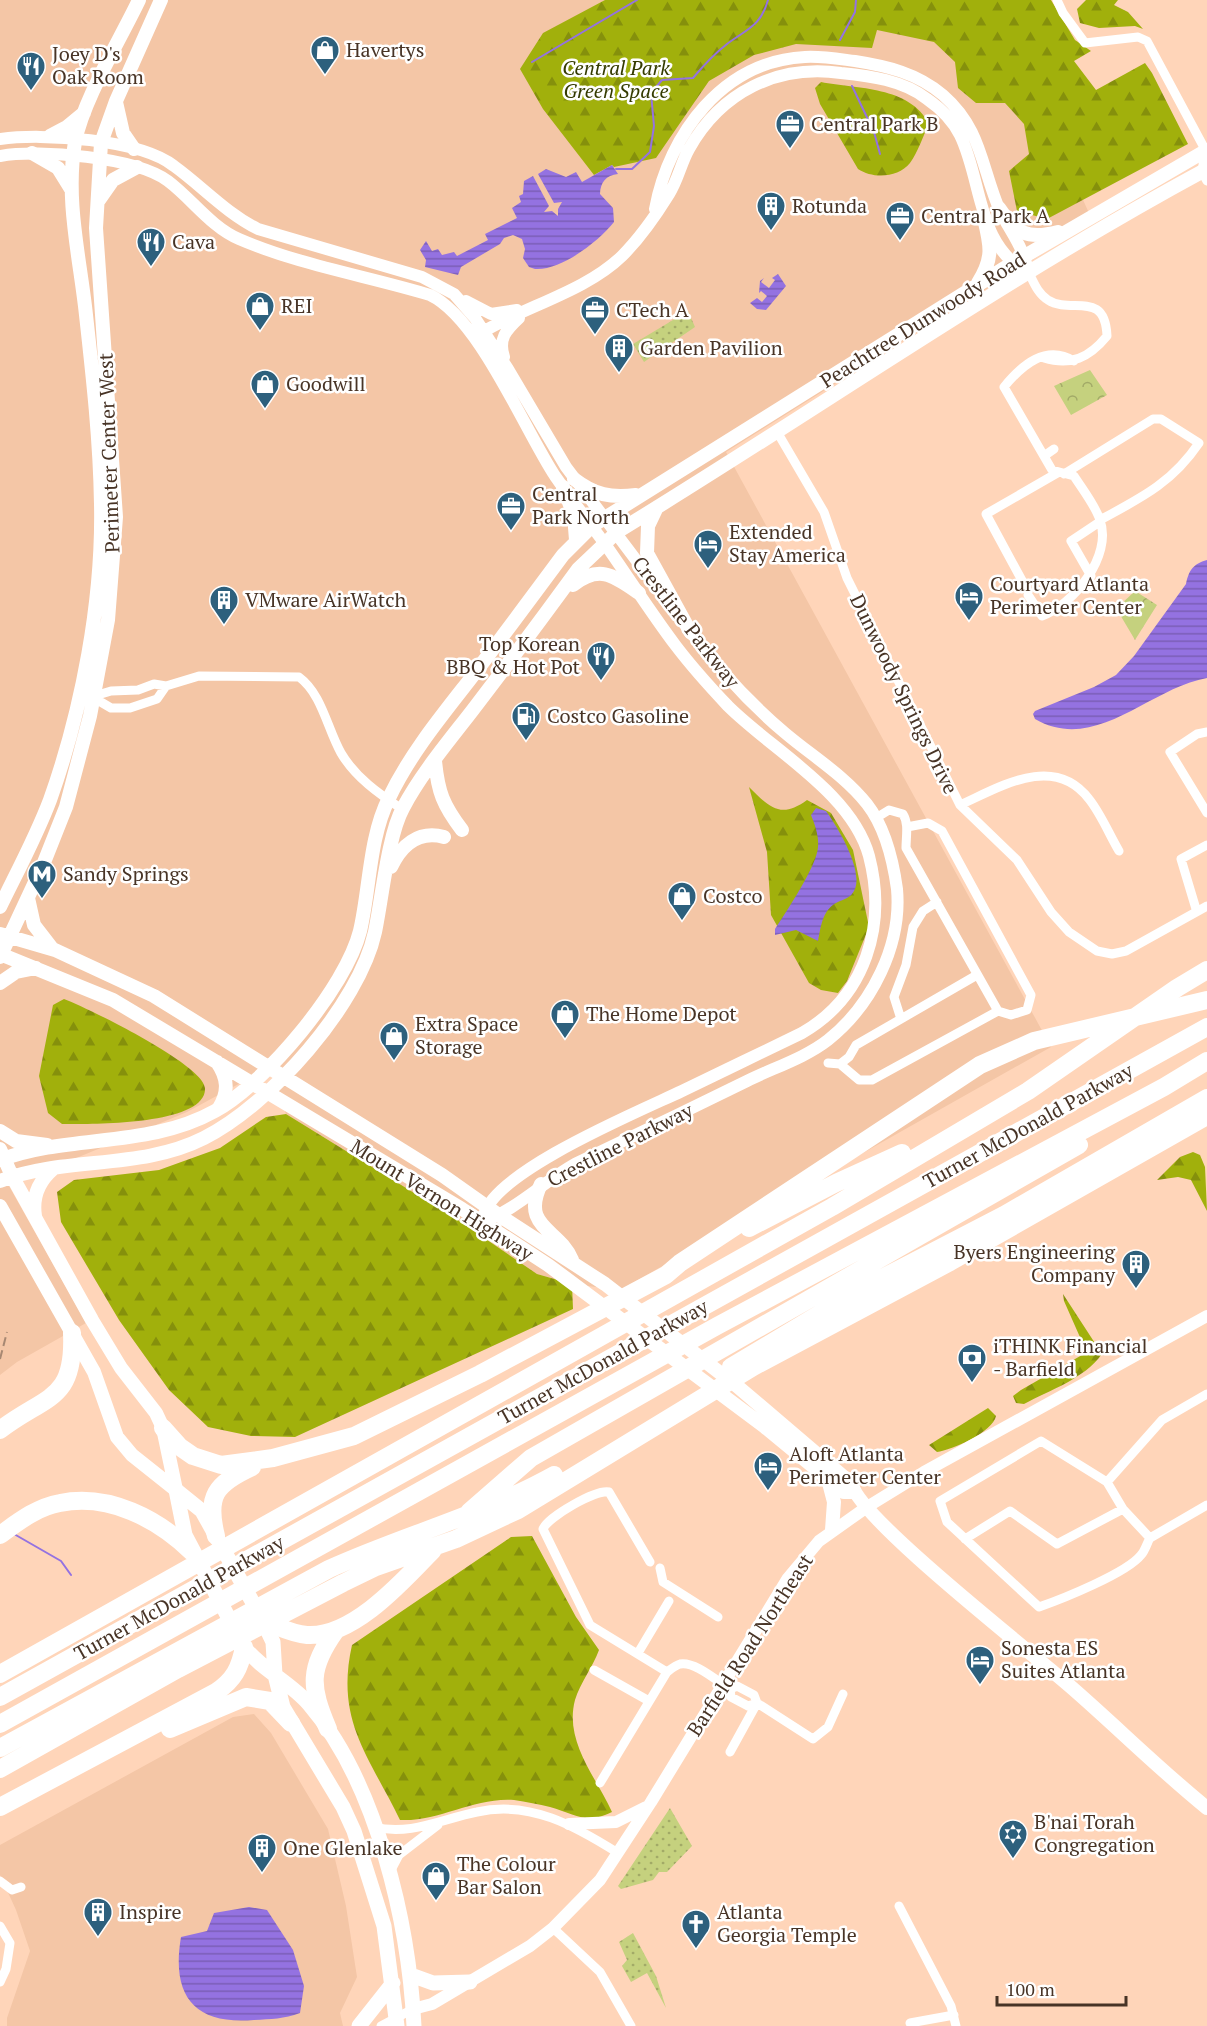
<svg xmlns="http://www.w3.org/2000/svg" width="1207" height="2026" font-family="'PT Serif',serif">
  <defs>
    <pattern id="grass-dots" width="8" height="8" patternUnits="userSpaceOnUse" patternTransform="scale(1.5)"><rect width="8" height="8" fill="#c5d17e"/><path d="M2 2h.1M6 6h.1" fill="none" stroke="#a2aa67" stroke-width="1.8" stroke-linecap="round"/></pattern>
    <pattern id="forest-firs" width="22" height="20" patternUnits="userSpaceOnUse" patternTransform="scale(1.5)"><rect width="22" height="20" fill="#a1b00c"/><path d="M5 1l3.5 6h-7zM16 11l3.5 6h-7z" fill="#85900c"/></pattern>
    <pattern id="park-crowns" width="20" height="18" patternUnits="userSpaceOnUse" patternTransform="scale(1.5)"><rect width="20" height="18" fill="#c5d17e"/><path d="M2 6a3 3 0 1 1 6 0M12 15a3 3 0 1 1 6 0" fill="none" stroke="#a2aa67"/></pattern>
    <pattern id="water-rules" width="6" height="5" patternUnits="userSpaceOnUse" patternTransform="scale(1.5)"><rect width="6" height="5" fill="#9472e1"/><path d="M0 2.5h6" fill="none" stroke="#7b5eb6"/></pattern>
  </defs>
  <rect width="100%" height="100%" fill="#ffd5b9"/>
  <path fill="#f4c6a6" d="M0,0H993L1093,222L726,452L1051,1047L620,1290L572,1284L537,1274L458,1220L286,1114L268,1068L187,1112L9,1186L86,1323L17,1362L0,1375Z
    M254,1714L271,1733L328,1829L346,1906L357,1977L340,2013L343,2026H7V2018L30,1951L16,1910L0,1875V1845L233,1717Z"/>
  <path fill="url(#grass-dots)" d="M688,311L695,327L644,362L633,344Z
    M670,1808L692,1846L667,1872H659L653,1880L621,1889L618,1886Z
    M633,1933L656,1976L666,2008L647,1973L631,1982L622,1966L627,1960L619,1942Z"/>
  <path fill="url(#forest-firs)" d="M605,0H1051L1075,40L1091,51L1074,61L1096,90L1145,63L1152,73L1188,144L1047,219L1017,211L1009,171L1029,154L1024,124L1005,103H976L958,88L955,62L934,42L877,30L872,48L796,44L754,55L709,81L656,158L614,167L612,165L594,175L543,109L520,69L543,33Z
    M1086,0H1118L1114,5L1128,12L1143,29L1135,26L1099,28L1080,23L1077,9Z
    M821,82C857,89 910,86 929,124C923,136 918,152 910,163C898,178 873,179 858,169L820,104L815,88Z
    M749,787C770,808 781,819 807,800L831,813L853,850L869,927L847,981L838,993L821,990L809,983L771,915L767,852Z
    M64,999C88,1008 204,1065 205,1088C207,1126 87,1124 62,1124L48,1113L39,1076L53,1005Z
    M286,1114L458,1220L537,1274L572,1284L573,1309L295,1437L251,1436L208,1427L169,1390L119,1320L61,1222L57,1192L74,1180L159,1170L220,1148L266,1117Z
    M1193,1152L1200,1155L1205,1167L1207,1211L1191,1180L1178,1177L1157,1180L1180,1157Z
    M1063,1294L1102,1354C1084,1379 1050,1390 1024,1404L1016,1403L1013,1396L1021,1390L1082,1355L1083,1344L1064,1301Z
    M988,1408L996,1416C993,1432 952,1450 937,1452L929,1445Z
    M532,1536L576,1617L599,1650C593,1667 580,1683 575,1700C564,1741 596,1777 612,1812C586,1825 575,1814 550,1807C539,1804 526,1802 514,1800C474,1797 439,1822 400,1820C369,1756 335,1721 352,1645L511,1537Z"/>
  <path fill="url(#park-crowns)" d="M1090,370L1107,395L1071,415L1054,386Z
    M1135,591L1157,605L1135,640L1119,613V606Z"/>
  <path fill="url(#water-rules)" d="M612,165L618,174C606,175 600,183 600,194L613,208L614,222C599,241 561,271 535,269L529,267L523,258L525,249L522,239L513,235L504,238L500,244L461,267L458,275L425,267L426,260L420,250L426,241L432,251L438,249L442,255L454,252L457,256L488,240L485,234L517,218L512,208L521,202L519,196L523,194L524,181L533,176L549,206L544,212L552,211L558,216V209L562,202L554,203L538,174L546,169L566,177L576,172L582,182Z
    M778,274L786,286L766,310L757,309L750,303L757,298L762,302L767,296L761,291L759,293L760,281L764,278L761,282L769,288L775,280L772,278Z
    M1207,560V678C1149,688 1096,754 1035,719L1033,714L1035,711L1094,687L1116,675L1134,656L1186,584C1189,570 1193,564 1207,560Z
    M816,808L826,811C837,826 868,876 852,894C848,899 841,900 836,903C822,911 821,927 818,941L796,930L775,935V929C786,912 817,866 818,847C819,836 815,825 811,815Z
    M249,1907L267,1910L293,1950L304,1986L300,2013C284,2019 271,2019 254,2020C194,2025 171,1996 181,1937L207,1931L214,1913Z"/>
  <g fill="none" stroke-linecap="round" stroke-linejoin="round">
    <path stroke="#9472e1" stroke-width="2" d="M840,40L855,12L856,0
      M532,62L637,0
      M852,86L874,132L880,154
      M616,169H632L650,152L654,126L651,93L662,80L693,78C703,66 714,54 727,44C747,29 761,26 768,0
      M14,1534L61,1561L71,1575"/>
    <path stroke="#fff" stroke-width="9" d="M1057,0L1063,13L1085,43L1138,37L1147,41L1207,153
      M1205,151L1202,172L1207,181
      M1029,273C1034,283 1038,294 1048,300C1071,315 1105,289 1107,336C1089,358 1071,366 1044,358
      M776,430L824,512L847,578L960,805L1017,860L1051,912L1069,932L1097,951L1112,954L1126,951L1207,906
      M1044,456L1054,449
      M1064,474L1153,419H1161L1199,443C1172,483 1141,498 1100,520
      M1091,576L1071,541L1101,521
      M1025,586L986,514L1059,472
      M1028,595L1042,616C1073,605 1113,556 1100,520C1095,505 1083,490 1074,476L1052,470L1004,387C1022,365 1046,344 1074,361
      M91,697L111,691L138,690L154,684L166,686L199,676L299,677C322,694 327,728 341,753C355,777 379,794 402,809
      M94,698L111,708H130L157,699L166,686
      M1207,732L1197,734L1170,752L1207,813
      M960,805C1000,787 1054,753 1089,799C1101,814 1109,834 1119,851
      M876,818L889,810L903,814C909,824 906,836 906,848L998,1011L1011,1015L1027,1010L1031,995L942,831L928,823L907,827
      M1196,909L1181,859L1207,845
      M901,1019L894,997L906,965L913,927L923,911L937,902
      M828,1063L840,1064
      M840,1064L859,1080H872L998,1011
      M840,1064L849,1057L856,1045L977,975
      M1041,1441L1107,1482L1123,1509L1150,1538C1147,1543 1145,1551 1141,1555C1127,1573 1062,1599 1039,1607L947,1522L940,1501Z
      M1107,1482L1162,1420L1207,1394
      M1150,1538L1207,1505
      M965,1539L1010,1511L1057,1544L1123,1509
      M650,1562L609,1492C596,1489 548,1517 543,1529L590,1625L667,1672
      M660,1568L663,1582L718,1617
      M638,1653L669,1601
      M594,1670L649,1701
      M730,1689L737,1686L754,1695L757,1703L813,1739L828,1727L843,1694
      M730,1752L757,1703
      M600,1783L667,1672C671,1669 676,1665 680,1664C695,1661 718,1682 730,1689L731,1697L748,1706L757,1703
      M374,1827C410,1836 442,1819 477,1812C530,1800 575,1826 618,1853
      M389,1874L399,1855L438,1825
      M0,1881L12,1890L21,1887
      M899,1906L951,2006L956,2026
      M0,1926L10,1943L6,1969L0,1982
      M553,1928L600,1972L631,2026
      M910,2023L954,2015
      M381,2026L413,2009"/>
    <path stroke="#fff" stroke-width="12" d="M0,139C42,133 140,139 174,166C203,187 226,213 258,229L422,277L454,294L475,318L508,369L566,467L670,605
      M0,156C39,149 136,157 168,181C192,199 211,227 239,239C299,265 367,276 430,295C479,318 524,429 555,476C571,499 588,521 605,544C629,578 651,613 676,646C692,667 710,687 728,706C772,750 852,793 869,856C887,925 866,996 802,1033C762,1052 722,1072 682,1091C640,1111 495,1171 484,1215
      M655,209C669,134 723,61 805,57C822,56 839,59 855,61C887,66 917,73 943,95C982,129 981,167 1000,211C1008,228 1022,245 1026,263
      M466,301L491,314L517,310
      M479,334C523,307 585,292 622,256C640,238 656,215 669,194C678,180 681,163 689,149C721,92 777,64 841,73C870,76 903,80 927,99C940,108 953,121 960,135C983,182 976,246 1029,273
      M504,357C498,339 506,330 519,318
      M482,1222C516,1210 543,1182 575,1164C632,1137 690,1109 747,1081C773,1068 805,1058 828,1040C872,1005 902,945 897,889C893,860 885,827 867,804C844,775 812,756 785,733C747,701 715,665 686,626
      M569,1824L616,1822L646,1807
      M413,2009L432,2004L530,1946L553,1928L600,1880L651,1802L788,1578L819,1541L867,1507L924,1472L1207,1316"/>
    <path stroke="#fff" stroke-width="14" d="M116,102L123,133L134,149
      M50,136L67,127L84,113
      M32,153L58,168L71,189
      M99,200L113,180L137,167
      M999,208C1016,233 1027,240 1058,232
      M978,283C995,256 990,244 983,214
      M574,479C595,495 610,498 636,495
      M563,487L574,515L576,540
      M657,507L648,526L647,553L691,633
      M573,585C600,564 614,576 639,593
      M435,761C438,792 443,805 462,830
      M391,867C401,846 418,830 444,837
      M28,898L34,925L51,947
      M0,907C17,872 36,837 50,800C82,710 103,600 101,504C100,441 93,378 86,315C80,258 65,200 75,142C83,100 120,40 139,0
      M0,934L55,950L154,996L442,1175L500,1216L605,1284L737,1386L852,1484C857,1517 1036,1656 1071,1687C1117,1727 1160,1770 1207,1808
      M0,954L113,1000L462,1209L548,1265L765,1427L844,1492H853
      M0,957L43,865L66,807L90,716L108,620L116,517L96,228L101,143L116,101L161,0
      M0,983L16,972L36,968
      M217,1062C228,1078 229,1092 219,1108
      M0,1131L16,1141L47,1145
      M0,1149L12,1176L92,1320L121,1368L156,1413L163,1428L176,1490
      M0,1160C70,1134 149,1148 215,1111C266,1083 346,987 360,931C370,888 369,838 389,798C409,756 439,719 468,682C500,640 531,598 563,555L592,526L1011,264L1207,150
      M0,1181C66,1156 141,1170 204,1138C270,1105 359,1005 375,932C382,899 388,835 403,808C421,774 448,742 472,711C508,664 543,617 578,569L617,532C814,412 1003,279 1207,169
      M541,1184C520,1228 559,1228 572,1260
      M0,1206L94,1372L117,1437L132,1455L176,1490
      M35,1216C32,1197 39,1181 53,1169
      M828,1479L834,1502L832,1530"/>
    <path stroke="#fff" stroke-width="15" d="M176,1490L185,1535L244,1647C262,1670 290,1682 309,1704C377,1783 409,1924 414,2026
      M176,1490L202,1511L263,1621L273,1642L275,1675L283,1707L343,1807L354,1831L384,1926L397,2026
      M411,1975L433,1983L470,1982
      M359,2026L393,1983"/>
    <path stroke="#fff" stroke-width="18" d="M749,1228L836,1183L902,1153
      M731,1367L863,1288L1004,1215L1207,1098
      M163,1428L180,1447L193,1456L221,1465L273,1458L354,1436L480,1374L666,1275L680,1263L980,1065L1034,1041L1207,1000
      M0,1430C45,1395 75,1402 72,1333
      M469,1512L531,1458L1079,1145
      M0,1535C18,1522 37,1507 60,1503C109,1493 158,1519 192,1552
      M216,1536C206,1496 215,1484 252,1467
      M263,1621C277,1626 292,1634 307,1635C353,1638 404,1580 433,1550
      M0,1674L832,1207L1028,1091L1177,988L1207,970
      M0,1697L1207,1027
      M0,1724L717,1326L1164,1087L1207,1061
      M170,1729L246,1697L270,1701L291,1723
      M328,1729C310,1686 308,1669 336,1630
      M0,1748L329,1569C404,1535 482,1515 554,1475
      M0,1769L178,1669L343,1583L376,1567L456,1539L518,1510L753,1367L950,1262L1207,1116
      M0,1807L216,1692C234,1680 240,1668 244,1647"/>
    <path stroke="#a78872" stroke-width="2" stroke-dasharray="9 4.5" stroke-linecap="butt" d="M0,1359L7,1332"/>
  </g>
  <defs>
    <g id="shop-pin" transform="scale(1.5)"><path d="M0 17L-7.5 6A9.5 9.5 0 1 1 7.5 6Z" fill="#2d607d" stroke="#fff"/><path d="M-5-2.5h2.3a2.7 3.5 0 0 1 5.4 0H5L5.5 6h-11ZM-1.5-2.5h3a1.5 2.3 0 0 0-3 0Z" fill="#fff"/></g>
    <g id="restaurant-pin" transform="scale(1.5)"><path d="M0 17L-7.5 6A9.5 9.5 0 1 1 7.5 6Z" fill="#2d607d" stroke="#fff"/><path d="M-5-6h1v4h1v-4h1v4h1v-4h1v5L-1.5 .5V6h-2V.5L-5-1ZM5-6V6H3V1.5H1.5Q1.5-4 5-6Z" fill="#fff"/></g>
    <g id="office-pin" transform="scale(1.5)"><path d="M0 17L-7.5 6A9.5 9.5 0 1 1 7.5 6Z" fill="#2d607d" stroke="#fff"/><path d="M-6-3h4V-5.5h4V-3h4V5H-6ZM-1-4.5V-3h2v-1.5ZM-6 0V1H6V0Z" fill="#fff"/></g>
    <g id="building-pin" transform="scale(1.5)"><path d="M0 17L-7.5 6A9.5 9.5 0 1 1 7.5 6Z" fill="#2d607d" stroke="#fff"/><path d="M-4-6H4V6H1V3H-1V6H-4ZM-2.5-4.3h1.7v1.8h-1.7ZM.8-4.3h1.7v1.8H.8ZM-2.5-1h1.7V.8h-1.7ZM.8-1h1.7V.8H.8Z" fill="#fff"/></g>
    <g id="hotel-pin" transform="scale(1.5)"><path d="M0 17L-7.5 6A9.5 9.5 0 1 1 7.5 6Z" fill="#2d607d" stroke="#fff"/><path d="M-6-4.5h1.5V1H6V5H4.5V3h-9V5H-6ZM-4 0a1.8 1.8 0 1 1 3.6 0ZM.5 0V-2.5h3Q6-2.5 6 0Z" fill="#fff"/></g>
    <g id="fuel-pin" transform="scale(1.5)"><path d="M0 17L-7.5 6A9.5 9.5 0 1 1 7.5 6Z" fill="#2d607d" stroke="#fff"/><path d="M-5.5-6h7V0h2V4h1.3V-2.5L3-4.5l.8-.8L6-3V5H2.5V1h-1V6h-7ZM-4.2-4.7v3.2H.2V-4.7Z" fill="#fff"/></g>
    <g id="metro-pin" transform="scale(1.5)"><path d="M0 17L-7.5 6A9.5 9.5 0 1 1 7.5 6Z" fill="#2d607d" stroke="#fff"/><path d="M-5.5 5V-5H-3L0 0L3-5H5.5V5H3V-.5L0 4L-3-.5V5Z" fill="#fff"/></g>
    <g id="bank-pin" transform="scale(1.5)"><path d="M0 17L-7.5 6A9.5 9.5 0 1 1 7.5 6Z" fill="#2d607d" stroke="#fff"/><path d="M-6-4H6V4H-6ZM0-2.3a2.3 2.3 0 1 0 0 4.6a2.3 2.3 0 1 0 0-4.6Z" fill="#fff"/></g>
    <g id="synagogue-pin" transform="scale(1.5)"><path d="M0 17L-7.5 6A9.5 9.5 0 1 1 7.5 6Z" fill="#2d607d" stroke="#fff"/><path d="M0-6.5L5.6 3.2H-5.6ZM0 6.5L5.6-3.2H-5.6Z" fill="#fff"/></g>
    <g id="church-pin" transform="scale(1.5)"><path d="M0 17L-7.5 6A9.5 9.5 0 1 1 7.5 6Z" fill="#2d607d" stroke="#fff"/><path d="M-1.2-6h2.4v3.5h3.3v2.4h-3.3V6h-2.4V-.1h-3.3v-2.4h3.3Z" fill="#fff"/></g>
  </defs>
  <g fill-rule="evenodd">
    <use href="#shop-pin" x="325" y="50"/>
    <use href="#restaurant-pin" x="31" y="66"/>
    <use href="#office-pin" x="790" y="124"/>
    <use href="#building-pin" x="771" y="206"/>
    <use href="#office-pin" x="900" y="216"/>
    <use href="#restaurant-pin" x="151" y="242"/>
    <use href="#shop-pin" x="260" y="306"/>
    <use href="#office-pin" x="595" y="310"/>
    <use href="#building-pin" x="619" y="348"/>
    <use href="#shop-pin" x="265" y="384"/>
    <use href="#office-pin" x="511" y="506"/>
    <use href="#hotel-pin" x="708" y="544"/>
    <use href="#hotel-pin" x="969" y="596"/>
    <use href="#building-pin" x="224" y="600"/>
    <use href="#restaurant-pin" x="601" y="656"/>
    <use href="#fuel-pin" x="526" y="716"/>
    <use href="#metro-pin" x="42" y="874"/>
    <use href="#shop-pin" x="682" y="896"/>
    <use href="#shop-pin" x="565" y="1014"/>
    <use href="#shop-pin" x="394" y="1036"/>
    <use href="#building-pin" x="1136" y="1264"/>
    <use href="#bank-pin" x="972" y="1358"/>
    <use href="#hotel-pin" x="768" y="1466"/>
    <use href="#hotel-pin" x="980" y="1660"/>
    <use href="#synagogue-pin" x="1013" y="1834"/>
    <use href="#building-pin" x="262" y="1848"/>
    <use href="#shop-pin" x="436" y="1876"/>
    <use href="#building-pin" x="98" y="1912"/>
    <use href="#church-pin" x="696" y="1924"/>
  </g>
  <g text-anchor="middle" stroke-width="5" stroke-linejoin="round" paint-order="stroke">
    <g font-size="20" fill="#483426" stroke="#fff" text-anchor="start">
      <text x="346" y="57">Havertys</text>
      <text x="52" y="61">Joey D's<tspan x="52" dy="23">Oak Room</tspan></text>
      <text x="811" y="131">Central Park B</text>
      <text x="792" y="213">Rotunda</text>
      <text x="921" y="223">Central Park A</text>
      <text x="172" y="249">Cava</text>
      <text x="281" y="313">REI</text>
      <text x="616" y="317">CTech A</text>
      <text x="640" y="355">Garden Pavilion</text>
      <text x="286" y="391">Goodwill</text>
      <text x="532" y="501">Central<tspan x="532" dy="23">Park North</tspan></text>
      <text x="729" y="539">Extended<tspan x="729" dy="23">Stay America</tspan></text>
      <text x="990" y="591">Courtyard Atlanta<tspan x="990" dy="23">Perimeter Center</tspan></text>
      <text x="245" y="607">VMware AirWatch</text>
      <text x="580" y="651" text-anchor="end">Top Korean<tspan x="580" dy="23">BBQ &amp; Hot Pot</tspan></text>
      <text x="547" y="723">Costco Gasoline</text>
      <text x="63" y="881">Sandy Springs</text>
      <text x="703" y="903">Costco</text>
      <text x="586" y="1021">The Home Depot</text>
      <text x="415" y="1031">Extra Space<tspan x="415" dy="23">Storage</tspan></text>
      <text x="1115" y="1259" text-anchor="end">Byers Engineering<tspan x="1115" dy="23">Company</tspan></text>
      <text x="993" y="1353">iTHINK Financial<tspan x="993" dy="23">- Barfield</tspan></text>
      <text x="789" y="1461">Aloft Atlanta<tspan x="789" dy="23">Perimeter Center</tspan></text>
      <text x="1001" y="1655">Sonesta ES<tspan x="1001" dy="23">Suites Atlanta</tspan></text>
      <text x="1034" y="1829">B'nai Torah<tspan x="1034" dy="23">Congregation</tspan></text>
      <text x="283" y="1855">One Glenlake</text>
      <text x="457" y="1871">The Colour<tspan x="457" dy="23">Bar Salon</tspan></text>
      <text x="119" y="1919">Inspire</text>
      <text x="717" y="1919">Atlanta<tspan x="717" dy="23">Georgia Temple</tspan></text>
    </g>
    <g font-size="20" font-style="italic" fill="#353b00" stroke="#fff">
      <text x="616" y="75">Central Park<tspan x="616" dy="23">Green Space</tspan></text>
    </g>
    <g font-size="20" fill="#483426" stroke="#fff">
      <text transform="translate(923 320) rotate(-32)" y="7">Peachtree Dunwoody Road</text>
      <text transform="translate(109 453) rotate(-92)" y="7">Perimeter Center West</text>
      <text transform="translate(686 622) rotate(52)" y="7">Crestline Parkway</text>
      <text transform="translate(904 694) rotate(64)" y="7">Dunwoody Springs Drive</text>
      <text transform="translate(1028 1126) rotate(-29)" y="7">Turner McDonald Parkway</text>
      <text transform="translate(620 1145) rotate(-27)" y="7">Crestline Parkway</text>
      <text transform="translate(442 1200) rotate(32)" y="7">Mount Vernon Highway</text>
      <text transform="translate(603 1362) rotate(-29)" y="7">Turner McDonald Parkway</text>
      <text transform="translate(179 1598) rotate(-29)" y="7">Turner McDonald Parkway</text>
      <text transform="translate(750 1645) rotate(-57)" y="7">Barfield Road Northeast</text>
    </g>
  </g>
  <path d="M997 1996v9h129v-9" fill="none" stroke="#483426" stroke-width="3"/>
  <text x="1006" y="1996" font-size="18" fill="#483426" stroke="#ffffff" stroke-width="4.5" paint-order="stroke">100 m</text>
</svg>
